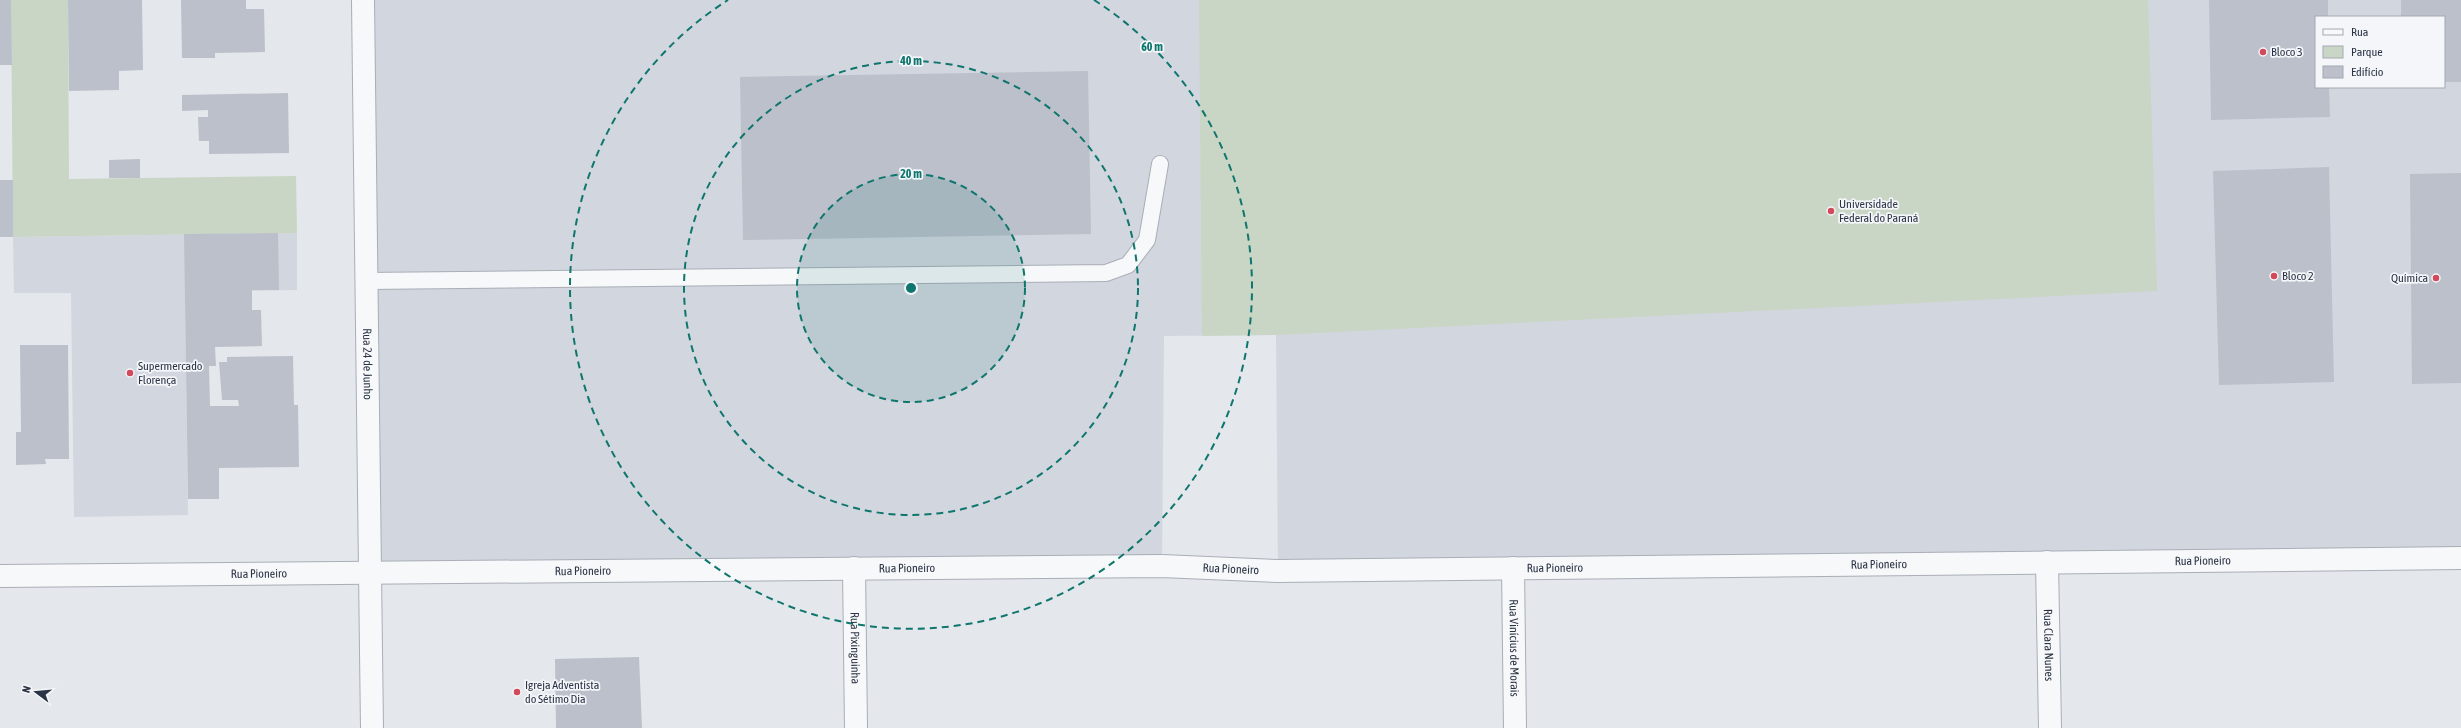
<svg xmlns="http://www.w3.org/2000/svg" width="2461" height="728" font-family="'Asap Condensed',sans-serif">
  <rect width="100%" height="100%" fill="#e4e7ec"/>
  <path fill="#d2d6de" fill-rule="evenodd" d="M363,0H2461V558L1278,571L1276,335L1164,336L1162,566L370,572ZM2316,17H2444V87H2316Z
    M297,233V290L185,292L188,515L74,517L71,293H14L13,237Z"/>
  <path fill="#c9d6c5" d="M11,0H68L69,179L296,176L297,233L13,237Z
    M1199,0H2148L2157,291L1276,335L1202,336Z"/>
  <path fill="#bbc0ca" d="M0,0H11L12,65H0Z
    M68,0H142L143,70L119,71V90L69,91Z
    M181,0H246V9H264L265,52L215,53V58H182Z
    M2209,0H2328V17H2316V87H2329L2330,117L2211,120Z
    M2401,0H2461V82H2444V17H2401Z
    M1088,71L1091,234L743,240L740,77Z
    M288,93L289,153L209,154V141H199L198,117H208V110L182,111V95Z
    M140,159V178H109V160Z
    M2329,167L2334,382L2219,385L2213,171Z
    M2461,173V383L2412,384L2410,174Z
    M0,180H13V237H0Z
    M278,233L279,290H252V310H261L262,346L215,347L216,366H209L210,406H239L238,400H222L219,362H227V357L293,356L294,405H298L299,467L219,468V499H188L184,234Z
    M20,345H68L69,459H45L46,464L16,465V432H21Z
    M639,657L642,728H556L555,659Z"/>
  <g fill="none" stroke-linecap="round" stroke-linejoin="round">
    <g stroke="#a9aeb7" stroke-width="18">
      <path id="service" d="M366,281L1106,273L1128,265L1147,240L1160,164"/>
    </g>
    <g stroke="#a9aeb7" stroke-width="24">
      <g id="minor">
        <path id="s1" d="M2047,562L2050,728"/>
        <path id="s2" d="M854,568L856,728"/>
        <path id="s3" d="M1513,568L1515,728"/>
        <path d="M370,572L372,728"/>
      </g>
    </g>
    <g stroke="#a9aeb7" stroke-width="24">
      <g id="tertiary">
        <path id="s4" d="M363,0L370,572"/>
        <path id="s5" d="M0,576L1162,566L1278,571L2461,558"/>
      </g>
    </g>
    <use href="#service" stroke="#f7f8fa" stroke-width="16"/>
    <use href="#minor" stroke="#f7f8fa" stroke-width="22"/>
    <use href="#tertiary" stroke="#f7f8fa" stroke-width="22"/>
  </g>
  <circle cx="911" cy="288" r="114" fill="#0f766e" fill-opacity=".12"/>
  <g fill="none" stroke="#0f766e" stroke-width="2" stroke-dasharray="7 5">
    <circle cx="911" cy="288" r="114"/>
    <circle cx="911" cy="288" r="227"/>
    <path d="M1094 0A341 341 0 1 1 728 0"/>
  </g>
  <g fill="#d1495b" stroke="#f4f6f9" stroke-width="1.5">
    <circle cx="2263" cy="52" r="4"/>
    <circle cx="1831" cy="211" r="4"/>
    <circle cx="2274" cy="276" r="4"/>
    <circle cx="2436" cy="278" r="4"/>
    <circle cx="130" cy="373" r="4"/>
    <circle cx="517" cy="692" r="4"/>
  </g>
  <g text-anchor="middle" stroke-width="3.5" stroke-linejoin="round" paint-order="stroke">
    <g font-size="12" fill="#2b3445" stroke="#f4f6f9" text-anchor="start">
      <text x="2271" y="56">Bloco 3</text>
      <text x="1839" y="208">Universidade<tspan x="1839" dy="14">Federal do Paraná</tspan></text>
      <text x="2282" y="280">Bloco 2</text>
      <text x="2428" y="282" text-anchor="end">Química</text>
      <text x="138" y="370">Supermercado<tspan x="138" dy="14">Florença</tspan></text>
      <text x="525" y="689">Igreja Adventista<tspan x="525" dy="14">do Sétimo Dia</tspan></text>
    </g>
    <g font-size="12" fill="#2b3445" stroke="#f4f6f9">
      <text dy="4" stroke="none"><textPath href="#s4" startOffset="364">Rua 24 de Junho</textPath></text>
      <text dy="4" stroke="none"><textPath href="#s5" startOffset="2203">Rua Pioneiro</textPath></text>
      <text dy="4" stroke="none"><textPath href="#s5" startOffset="1879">Rua Pioneiro</textPath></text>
      <text dy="4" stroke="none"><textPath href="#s5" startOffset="907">Rua Pioneiro</textPath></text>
      <text dy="4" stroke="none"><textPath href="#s5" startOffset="1555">Rua Pioneiro</textPath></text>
      <text dy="4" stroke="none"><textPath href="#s5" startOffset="1231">Rua Pioneiro</textPath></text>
      <text dy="4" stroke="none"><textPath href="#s5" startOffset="583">Rua Pioneiro</textPath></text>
      <text dy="4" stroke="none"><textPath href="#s5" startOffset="259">Rua Pioneiro</textPath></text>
      <text dy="4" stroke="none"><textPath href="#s1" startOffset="83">Rua Clara Nunes</textPath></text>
      <text dy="4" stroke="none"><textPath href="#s2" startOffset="80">Rua Pixinguinha</textPath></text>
      <text dy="4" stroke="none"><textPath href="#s3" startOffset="80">Rua Vinícius de Morais</textPath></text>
    </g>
  </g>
  <circle cx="911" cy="288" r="6" fill="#0f766e" stroke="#f4f6f9" stroke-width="2"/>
  <g font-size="12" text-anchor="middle" font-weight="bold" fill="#0f766e" stroke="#f4f6f9" stroke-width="3.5" stroke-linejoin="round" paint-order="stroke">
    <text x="1152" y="51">60 m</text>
    <text x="911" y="65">40 m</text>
    <text x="911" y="178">20 m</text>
  </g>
  <rect x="2315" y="16" width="130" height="72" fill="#f4f6f9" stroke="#a4a8b1"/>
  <rect x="2323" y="29" width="20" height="6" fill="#f7f8fa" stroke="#a4a8b1"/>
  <text x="2351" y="36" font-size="12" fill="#2b3445">Rua</text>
  <rect x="2323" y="46" width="20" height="12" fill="#c9d6c5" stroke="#a4a8b1"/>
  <text x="2351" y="56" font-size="12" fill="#2b3445">Parque</text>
  <rect x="2323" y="66" width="20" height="12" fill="#bbc0ca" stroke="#a4a8b1"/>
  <text x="2351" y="76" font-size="12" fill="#2b3445">Edifício</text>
  <g transform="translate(36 692) rotate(286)" stroke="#f4f6f9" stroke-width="3" paint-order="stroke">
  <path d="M0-3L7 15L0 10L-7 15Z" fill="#2b3445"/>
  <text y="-6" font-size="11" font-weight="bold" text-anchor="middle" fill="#2b3445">N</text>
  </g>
</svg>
